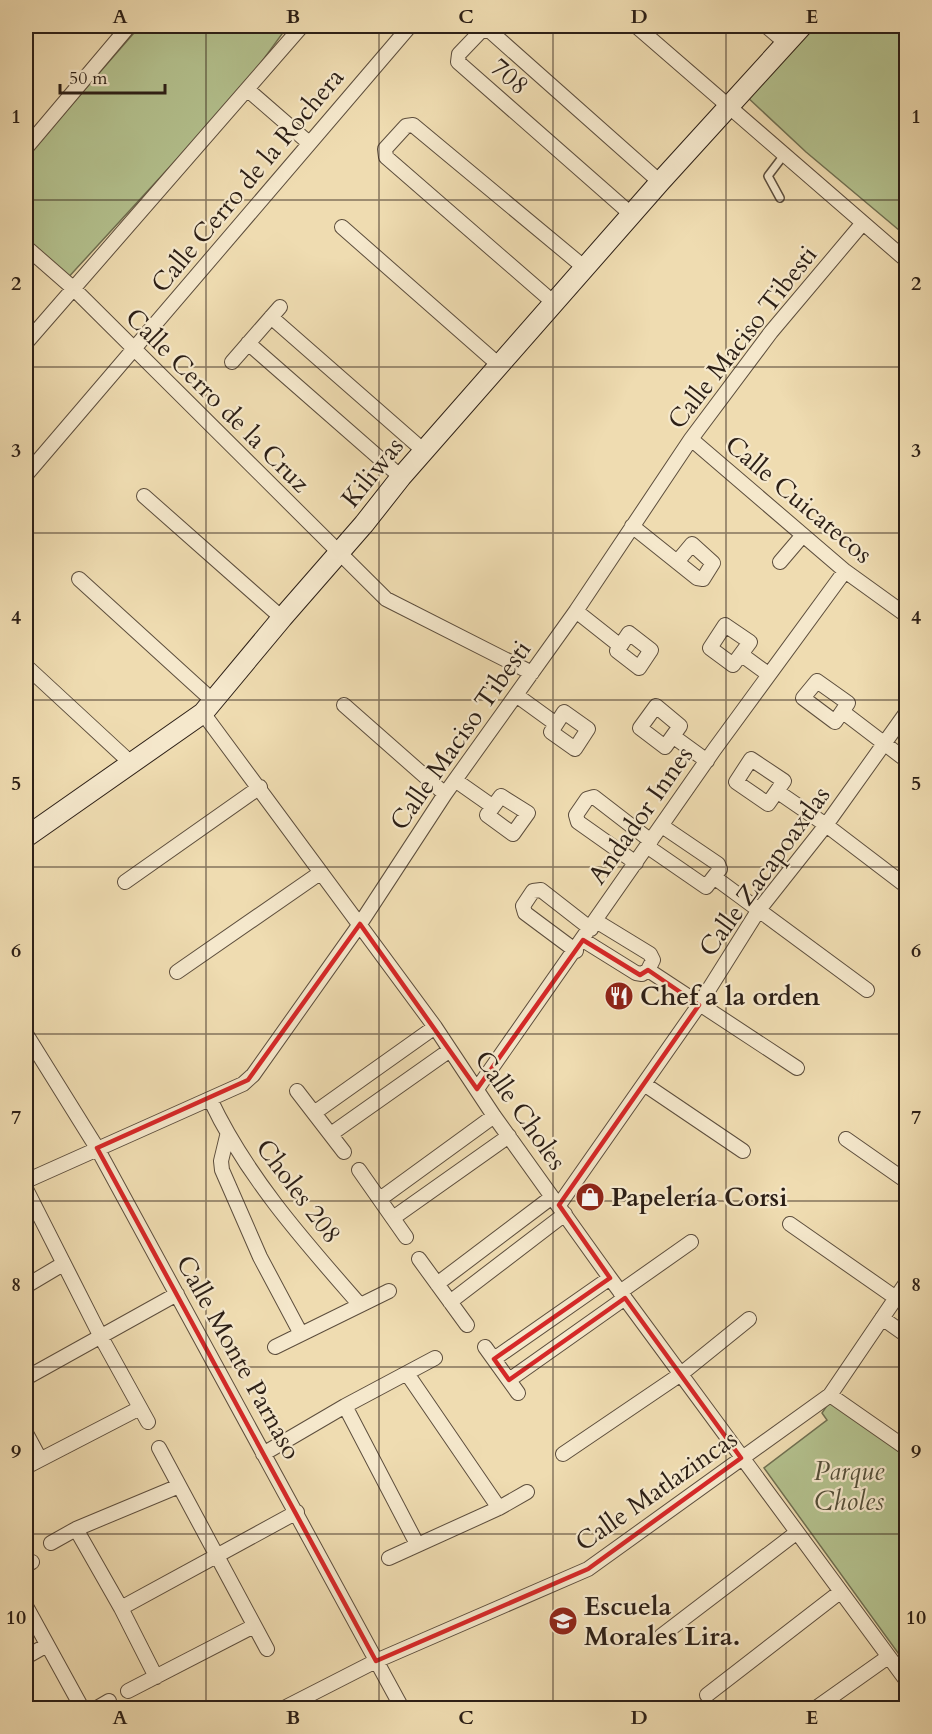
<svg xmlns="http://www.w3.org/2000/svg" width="932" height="1734" font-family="Cardo,serif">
  <rect width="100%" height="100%" fill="#efdcb1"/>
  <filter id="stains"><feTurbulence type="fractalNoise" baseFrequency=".00333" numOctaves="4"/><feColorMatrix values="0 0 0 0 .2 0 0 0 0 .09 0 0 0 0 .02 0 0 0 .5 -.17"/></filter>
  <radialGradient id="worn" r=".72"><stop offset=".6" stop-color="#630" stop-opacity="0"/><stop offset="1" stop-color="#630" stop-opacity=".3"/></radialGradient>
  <path fill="#b4c28f" stroke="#707052" stroke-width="1.5" d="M140,26H271L282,34L244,86L65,281L26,245V157Z
    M806,26H906V236L806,152L745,95Z
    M830,1401L906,1456V1664L764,1468L827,1420L822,1413Z"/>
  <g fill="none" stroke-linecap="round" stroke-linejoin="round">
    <g stroke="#5d4e3d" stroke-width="10">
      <path id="lane" d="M780,198L768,176L784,155"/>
    </g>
    <g stroke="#5d4e3d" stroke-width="16">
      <path id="street" d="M636,26L906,260
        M766,26L786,43
        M248,90L309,143
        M26,148L129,26
        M632,215L458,62L459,54L481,31H490L660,182
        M342,227L499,365
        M26,247L74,289L386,599L532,673
        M554,303L386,157L385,149L406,126L413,125L585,268
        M271,317L424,451
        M26,343L302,26
        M248,343L401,477
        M232,362L280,307
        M691,439L845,571L906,615
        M26,475L410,26
        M144,496L282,618
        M632,526L697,578L703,579L713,563L692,544L677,562
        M780,562L803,535
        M79,579L213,701
        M576,611L619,645
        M725,625L750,642L733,665L710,648Z
        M629,633L651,650L639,668L617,651Z
        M742,655L768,674
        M26,666L132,764
        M817,681L848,703L835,722L803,698Z
        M516,695L556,724
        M344,705L445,794
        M656,706L680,726L665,747L640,728Z
        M564,712L588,729L575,749L551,732Z
        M843,712L906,760
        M203,713L435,1027L494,1116L610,1278L906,1680
        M674,737L707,761
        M751,759L784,781L768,804L736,782Z
        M455,780L492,806
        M778,792L826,825L906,886
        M501,796L528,813L513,834L487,815Z
        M648,847L706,887L720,869L718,864L662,826
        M636,863L578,822L576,815L587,799L594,797L651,841
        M714,877L867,990
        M125,882L260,787
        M583,940L636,973L642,974L648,970L653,960L650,954L596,921
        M576,951L525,913L523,906L533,891L541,890L591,929
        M648,970L797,1068
        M177,972L320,873
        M26,1034L97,1148L402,1708
        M644,1084L743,1151
        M477,1089L714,750L845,571
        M297,1091L344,1152
        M210,1099C246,1176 304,1241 360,1305
        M314,1113L435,1027
        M331,1134L450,1050
        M227,1136L221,1161L222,1170L260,1257L301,1334
        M846,1139L906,1181
        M359,1170L406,1237
        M26,1181L243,1084L253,1075L360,924L445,794L576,611L691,439L771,332L862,224
        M26,1189L101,1337L148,1422
        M380,1199L494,1116
        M559,1205L699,1005L758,911L826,825L906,713
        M393,1218L509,1136
        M790,1224L896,1298
        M419,1259L467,1325
        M437,1284L552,1197
        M26,1286L63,1264
        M620,1292L691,1242
        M450,1302L565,1214
        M882,1318L906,1335
        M275,1347L389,1291
        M485,1347L518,1393
        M494,1359L610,1278
        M408,1375L499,1508
        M26,1378L177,1294
        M509,1380L625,1298
        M830,1395L906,1448
        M345,1406L417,1544
        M26,1433L40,1459
        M159,1448L267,1649
        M263,1454L345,1406L435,1358
        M563,1454L681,1374L749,1319
        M26,1467L140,1408
        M76,1529L121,1608L156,1677
        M51,1543L76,1529L179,1486
        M389,1558L499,1508L527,1492
        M26,1565L32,1562
        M26,1606L82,1708
        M121,1608L297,1512
        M661,1636L796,1533
        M26,1657L47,1645
        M128,1691L254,1626
        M707,1695L840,1592
        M97,1708L109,1701
        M284,1708L376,1661L588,1569L830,1395L906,1283
        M816,1708L888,1657"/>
    </g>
    <g stroke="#2c1f16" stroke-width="22">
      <path id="secondary" d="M26,837L203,713L282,618L364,524L401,477L660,182L802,26"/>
    </g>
    <use href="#lane" stroke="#f5e8cc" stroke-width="7"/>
    <use href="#street" stroke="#f5e8cc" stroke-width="14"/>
    <use href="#secondary" stroke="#f5e8cc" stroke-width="20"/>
  </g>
  <path fill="none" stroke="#d62828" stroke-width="4.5" stroke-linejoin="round" d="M360,924L477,1089L583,940L640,975L648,970L699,1005L559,1205L610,1278L494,1359L509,1380L625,1298L741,1458L588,1569L376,1661L97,1148L248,1080Z"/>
  <path fill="none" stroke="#2c1f16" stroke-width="1.5" stroke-opacity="0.55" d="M206,26V1708M379,26V1708M553,26V1708M726,26V1708M26,200H906M26,367H906M26,533H906M26,700H906M26,867H906M26,1034H906M26,1201H906M26,1367H906M26,1534H906"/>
  <defs>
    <g id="restaurant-disc" transform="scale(1.5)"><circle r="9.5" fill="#8f2418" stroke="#f5e8cc"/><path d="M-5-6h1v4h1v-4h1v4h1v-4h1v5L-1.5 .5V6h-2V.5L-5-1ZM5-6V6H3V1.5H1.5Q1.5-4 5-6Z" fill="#fff"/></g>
    <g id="shop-disc" transform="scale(1.5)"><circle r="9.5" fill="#8f2418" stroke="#f5e8cc"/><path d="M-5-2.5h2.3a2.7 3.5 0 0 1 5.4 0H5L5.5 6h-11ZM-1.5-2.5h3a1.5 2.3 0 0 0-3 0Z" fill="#fff"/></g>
    <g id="school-disc" transform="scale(1.5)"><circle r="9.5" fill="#8f2418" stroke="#f5e8cc"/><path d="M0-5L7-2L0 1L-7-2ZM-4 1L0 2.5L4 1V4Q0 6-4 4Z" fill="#fff"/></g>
  </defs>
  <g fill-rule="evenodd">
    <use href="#restaurant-disc" x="619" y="996"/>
    <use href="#shop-disc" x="590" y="1197"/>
    <use href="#school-disc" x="563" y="1621"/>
  </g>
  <g text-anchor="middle" stroke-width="4.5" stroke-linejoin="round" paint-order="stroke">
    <g font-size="26" fill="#2c1f16" stroke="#f5e8cc">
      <text transform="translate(510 76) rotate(41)" y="9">708</text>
      <text transform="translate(247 180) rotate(-50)" y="9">Calle Cerro de la Rochera</text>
      <text transform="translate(742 337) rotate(-52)" y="9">Calle Maciso Tibesti</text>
      <text transform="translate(218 400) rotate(45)" y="9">Calle Cerro de la Cruz</text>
      <text transform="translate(372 472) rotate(-51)" y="9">Kiliwas</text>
      <text transform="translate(799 499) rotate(40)" y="9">Calle Cuicatecos</text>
      <text transform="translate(460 735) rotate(-55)" y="9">Calle Maciso Tibesti</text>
      <text transform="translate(640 815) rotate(-55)" y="9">Andador Innes</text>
      <text transform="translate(764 871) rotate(-54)" y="9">Calle Zacapoaxtlas</text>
      <text transform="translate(521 1110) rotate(55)" y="9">Calle Choles</text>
      <text transform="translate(299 1191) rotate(53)" y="9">Choles 208</text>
      <text transform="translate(239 1357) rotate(61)" y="9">Calle Monte Parnaso</text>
      <text transform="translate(656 1490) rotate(-35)" y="9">Calle Matlazincas</text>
    </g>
    <g font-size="26" font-weight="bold" fill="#2c1f16" stroke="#f5e8cc" text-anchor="start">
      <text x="640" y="1005">Chef a la orden</text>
      <text x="611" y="1206">Papelería Corsi</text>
      <text x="584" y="1615">Escuela<tspan x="584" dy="30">Morales Lira.</tspan></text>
    </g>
    <g font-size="26" font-style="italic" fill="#55503a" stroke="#f5e8cc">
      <text x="849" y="1480">Parque<tspan x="849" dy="30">Choles</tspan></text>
    </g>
  </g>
  <rect width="932" height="1734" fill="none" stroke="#efdcb1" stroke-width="66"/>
  <path d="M60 84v9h105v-9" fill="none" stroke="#2c1f16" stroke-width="3"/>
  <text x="69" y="84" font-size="18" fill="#2c1f16" stroke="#f5e8cc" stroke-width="4.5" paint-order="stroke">50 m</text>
  <rect x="33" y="33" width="866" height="1668" fill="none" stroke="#2c1f16" stroke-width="2"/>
  <g font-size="20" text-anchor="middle" font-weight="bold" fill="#2c1f16">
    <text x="120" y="23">A</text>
    <text x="293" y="23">B</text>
    <text x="466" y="23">C</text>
    <text x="639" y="23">D</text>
    <text x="812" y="23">E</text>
    <text x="16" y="123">1</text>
    <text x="916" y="123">1</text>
    <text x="16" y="290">2</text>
    <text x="916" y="290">2</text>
    <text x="16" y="457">3</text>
    <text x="916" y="457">3</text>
    <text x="16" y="624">4</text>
    <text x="916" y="624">4</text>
    <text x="16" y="790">5</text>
    <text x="916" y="790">5</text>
    <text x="16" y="957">6</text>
    <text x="916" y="957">6</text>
    <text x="16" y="1124">7</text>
    <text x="916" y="1124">7</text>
    <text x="16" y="1291">8</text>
    <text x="916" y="1291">8</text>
    <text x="16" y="1458">9</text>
    <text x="916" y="1458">9</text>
    <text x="16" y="1624">10</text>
    <text x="916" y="1624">10</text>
    <text x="120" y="1724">A</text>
    <text x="293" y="1724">B</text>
    <text x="466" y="1724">C</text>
    <text x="639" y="1724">D</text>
    <text x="812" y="1724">E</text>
  </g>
  <rect width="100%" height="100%" filter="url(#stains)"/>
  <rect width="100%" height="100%" fill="url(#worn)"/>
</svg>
